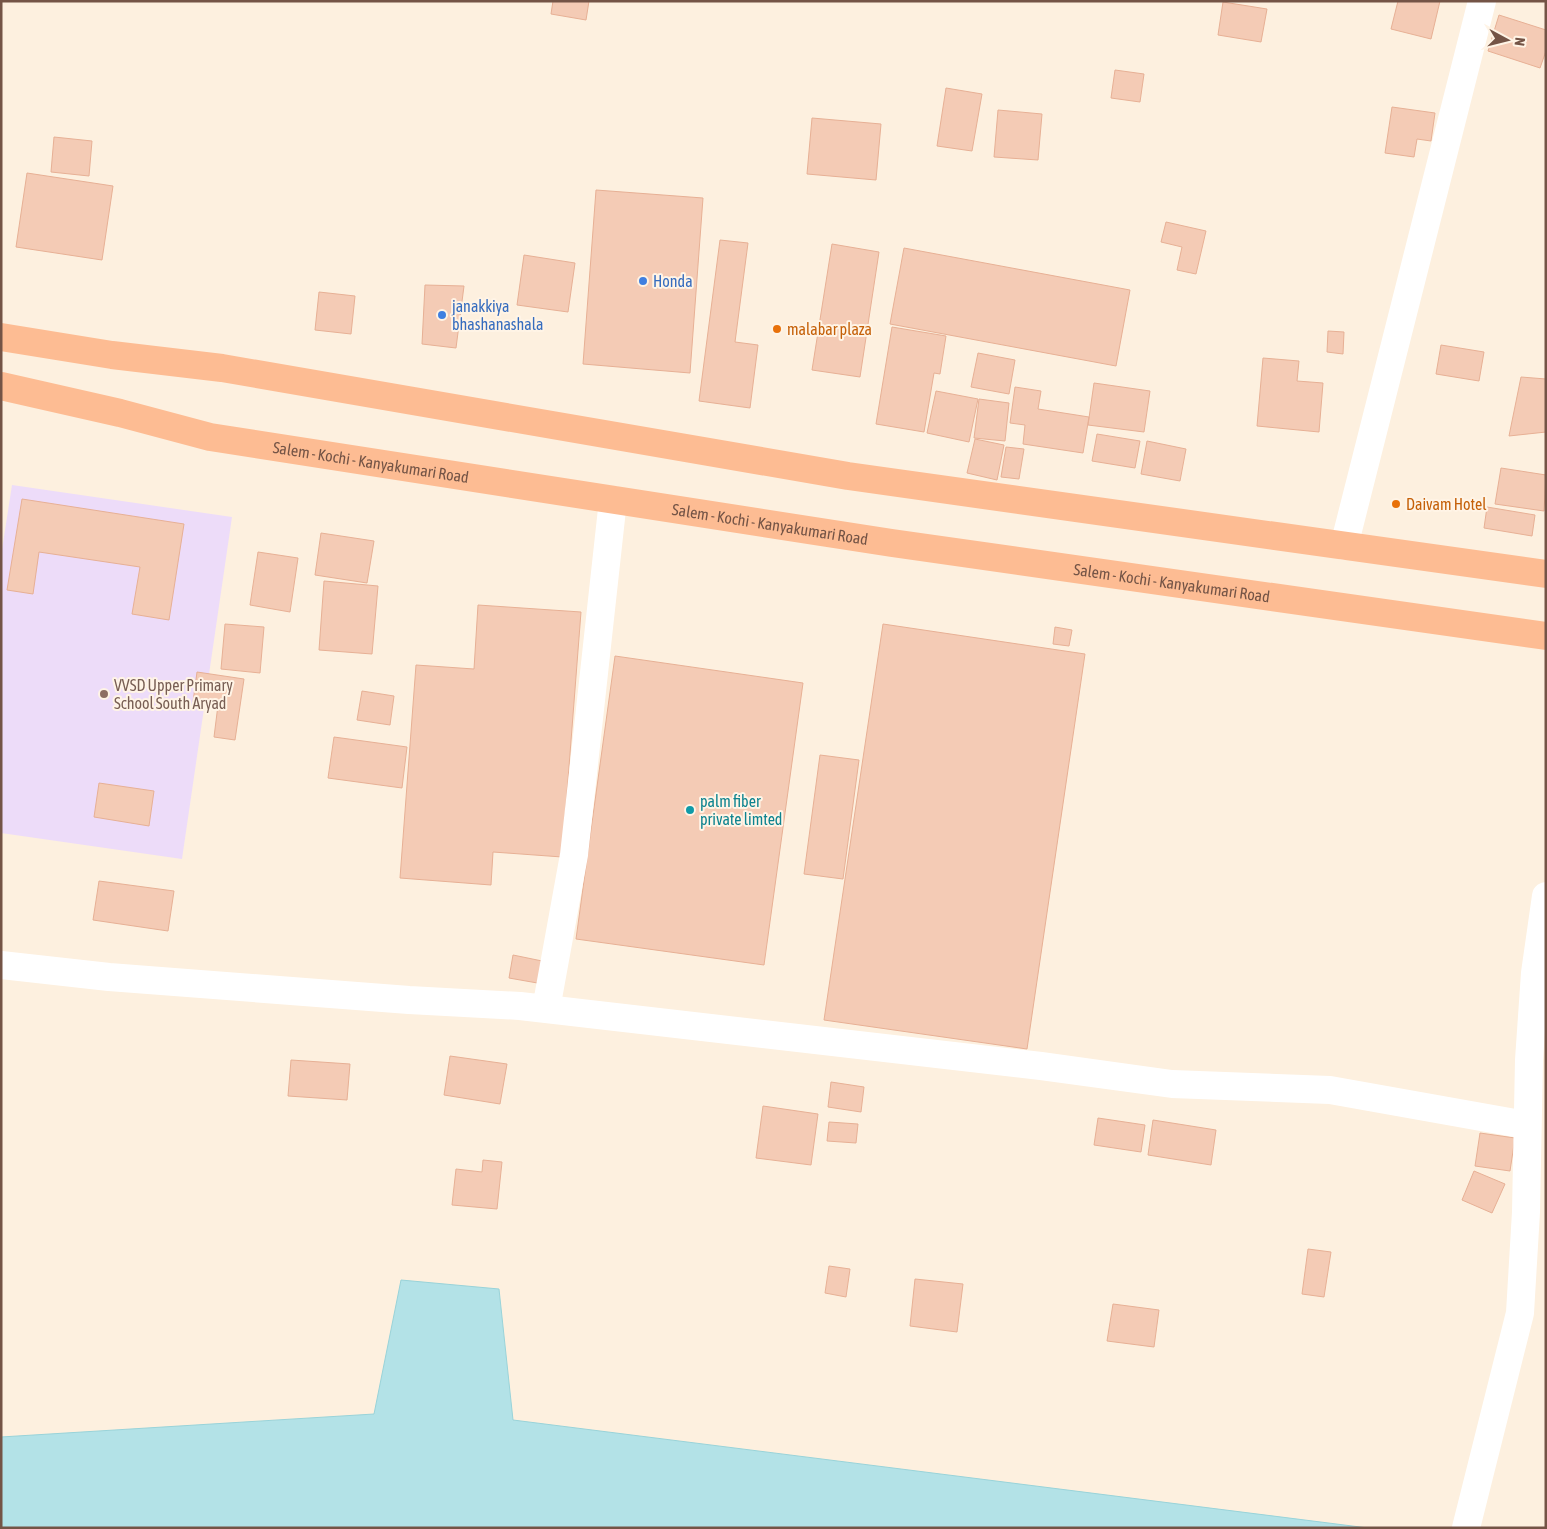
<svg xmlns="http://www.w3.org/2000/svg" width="1547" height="1529" font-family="'Asap Condensed',sans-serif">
  <rect width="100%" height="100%" fill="#fdf0df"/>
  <path fill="#eddcf9" d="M12,485L232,517L182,859L1,833V556Z"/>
  <path fill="#b3e2e7" stroke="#99d3d9" d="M401,1280L499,1289L513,1420L1368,1528H1V1437L374,1414Z"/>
  <path fill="#f4cbb5" stroke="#e7b095" d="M553,1H589L586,20L551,14Z
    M1398,1H1440L1431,39L1391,29Z
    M1223,2L1267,9L1261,42L1218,35Z
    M1499,15L1546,30V51L1540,68L1488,51Z
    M1115,70L1144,74L1140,102L1111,98Z
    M946,88L982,94L972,151L937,146Z
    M1392,107L1435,113L1431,141L1417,139L1414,157L1385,153Z
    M998,110L1042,114L1038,160L994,157Z
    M812,118L881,124L876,180L807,174Z
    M54,137L92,141L89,176L51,172Z
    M27,173L113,186L102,260L16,247Z
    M596,190L703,198L690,373L583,364Z
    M1166,222L1206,231L1196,274L1177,270L1182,247L1161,242Z
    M720,240L748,243L735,342L758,345L750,408L699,401Z
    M832,244L879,252L860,377L812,370Z
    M904,248L1130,290L1116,366L890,324Z
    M524,255L575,263L568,312L517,305Z
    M425,285L464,286L456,348L422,344Z
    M319,292L355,296L351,334L315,330Z
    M892,327L946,336L940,374L934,373L924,432L876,424Z
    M1328,331L1344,332L1343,354L1327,352Z
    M1441,345L1484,352L1479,381L1436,374Z
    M978,353L1015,360L1009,394L971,387Z
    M1263,358L1299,361L1297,381L1323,383L1319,432L1257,426Z
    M1521,377L1546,379V432L1509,436Z
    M1094,383L1150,391L1144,432L1088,425Z
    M1015,387L1041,391L1038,409L1089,417L1083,453L1023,444L1025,425L1010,423Z
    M936,391L978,399L969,442L927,433Z
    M979,399L1009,403L1005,441L974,438Z
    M1097,434L1140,441L1135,468L1092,461Z
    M975,439L1004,445L997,480L967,473Z
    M1147,441L1186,449L1180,481L1141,474Z
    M1006,447L1024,449L1019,479L1001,477Z
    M1501,468L1546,475L1544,511L1495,504Z
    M22,499L184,524L169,620L132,614L140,567L39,552L33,594L7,590Z
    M1487,507L1535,515L1532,536L1484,528Z
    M321,533L374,541L367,583L315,575Z
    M258,552L298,558L290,612L250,605Z
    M324,581L378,586L372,654L319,650Z
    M478,605L581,612L562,857L493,852L491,885L400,878L416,665L474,669Z
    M225,624L264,627L260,673L221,669Z
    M883,624L1085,654L1027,1049L824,1020Z
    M1055,627L1072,630L1069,646L1053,644Z
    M615,656L803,683L764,965L576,939Z
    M197,672L244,679L235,740L214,737L218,705L193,702Z
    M362,691L394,696L390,725L357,720Z
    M334,737L407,747L402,788L328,778Z
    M820,755L859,760L843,879L804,874Z
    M99,783L154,791L149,826L94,817Z
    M99,881L174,891L168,931L93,920Z
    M513,955L547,962L543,984L509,978Z
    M450,1056L507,1064L500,1104L444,1095Z
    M291,1060L350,1064L347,1100L288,1096Z
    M831,1082L864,1087L861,1112L828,1107Z
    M763,1106L818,1114L811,1165L756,1158Z
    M1098,1118L1145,1125L1141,1152L1094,1145Z
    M1153,1120L1216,1130L1211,1165L1148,1155Z
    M829,1122L858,1124L856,1143L827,1141Z
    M1480,1133L1515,1138L1510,1171L1475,1166Z
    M483,1160L502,1162L497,1209L452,1205L456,1169L482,1172Z
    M1474,1171L1505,1184L1492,1213L1462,1200Z
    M1308,1249L1331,1252L1324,1297L1302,1294Z
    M829,1266L850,1269L846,1297L825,1293Z
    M915,1279L963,1284L957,1332L910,1326Z
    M1113,1304L1159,1310L1154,1347L1107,1341Z"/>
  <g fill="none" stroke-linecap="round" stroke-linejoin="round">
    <path stroke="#fff" stroke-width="28" d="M1344,546L1482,1
      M1,965L109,977L409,1000L520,1006L1041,1066L1172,1084L1330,1090L1526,1125
      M546,1009L574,855L613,500
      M1466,1528L1520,1313L1526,1212L1529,1060L1535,973L1546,896"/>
    <g stroke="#fdbc93" stroke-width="28">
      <path d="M1,337L112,355L222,368L848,476L1546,574"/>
      <path id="s1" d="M1,386L120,413L210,437L892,543L1546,636"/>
    </g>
  </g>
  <g fill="#3f7fe0" stroke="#fff4e6" stroke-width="2">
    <circle cx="643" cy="281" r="5"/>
    <circle cx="442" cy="315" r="5"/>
  </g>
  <g fill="#e8710a" stroke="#fff4e6" stroke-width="2">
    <circle cx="777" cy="329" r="5"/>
    <circle cx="1396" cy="504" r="5"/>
  </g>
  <circle fill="#8d6e63" stroke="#fff4e6" stroke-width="2" cx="104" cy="694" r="5"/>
  <circle fill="#0f9aa8" stroke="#fff4e6" stroke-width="2" cx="690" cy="810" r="5"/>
  <g text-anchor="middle" stroke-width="4" stroke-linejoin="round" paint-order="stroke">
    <g font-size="16" fill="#366cbe" stroke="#fff4e6" text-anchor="start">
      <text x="653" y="287">Honda</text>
      <text x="452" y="312">janakkiya<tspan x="452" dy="18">bhashanashala</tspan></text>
    </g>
    <g font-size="16" fill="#c56008" stroke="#fff4e6" text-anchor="start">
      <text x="787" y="335">malabar plaza</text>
      <text x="1406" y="510">Daivam Hotel</text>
    </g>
    <g font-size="16" fill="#745446" stroke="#fff4e6">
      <text dy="6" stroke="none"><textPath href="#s1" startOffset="378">Salem - Kochi - Kanyakumari Road</textPath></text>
      <text dy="6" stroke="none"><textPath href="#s1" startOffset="782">Salem - Kochi - Kanyakumari Road</textPath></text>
      <text dy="6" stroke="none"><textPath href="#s1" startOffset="1188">Salem - Kochi - Kanyakumari Road</textPath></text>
    </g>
    <g font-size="16" fill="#785e54" stroke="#fff4e6" text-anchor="start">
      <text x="114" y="691">VVSD Upper Primary<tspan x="114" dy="18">School South Aryad</tspan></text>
    </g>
    <g font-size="16" fill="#0d838f" stroke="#fff4e6" text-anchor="start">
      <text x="700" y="807">palm fiber<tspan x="700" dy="18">private limted</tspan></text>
    </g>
  </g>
  <rect width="1547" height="1529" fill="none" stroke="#745446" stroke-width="5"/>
  <g transform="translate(1507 40) rotate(97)" stroke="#fff4e6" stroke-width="4" paint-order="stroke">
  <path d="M0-4L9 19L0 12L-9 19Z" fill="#745446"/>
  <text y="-8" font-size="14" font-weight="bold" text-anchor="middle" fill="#745446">N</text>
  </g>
</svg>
